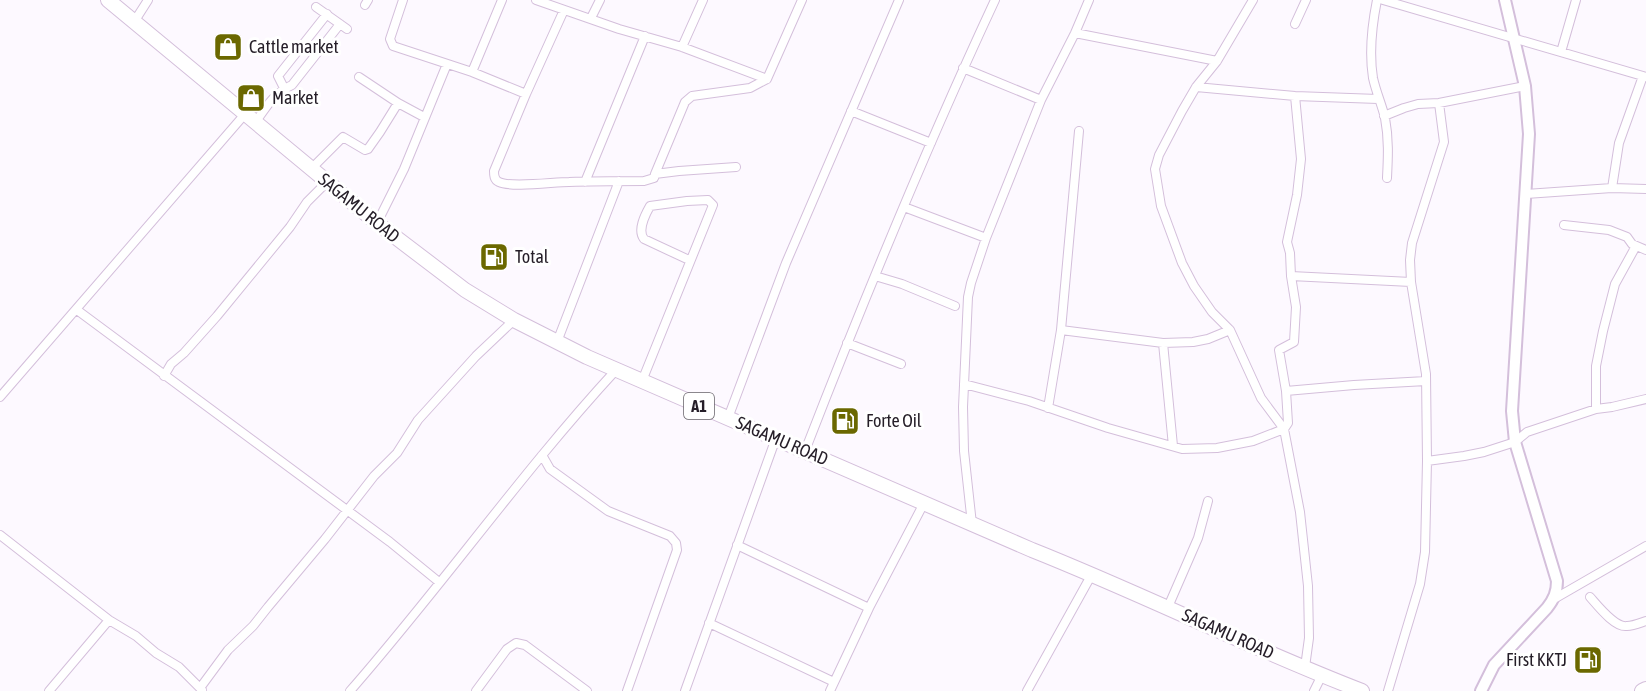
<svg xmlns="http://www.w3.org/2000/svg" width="1646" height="691" font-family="'Asap Condensed',sans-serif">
  <rect width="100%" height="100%" fill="#fdf9ff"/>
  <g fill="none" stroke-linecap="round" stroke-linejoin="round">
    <g stroke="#d4bfdb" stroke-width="10">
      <path id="street" d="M403,0L390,39L393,46L472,72L526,94
        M536,0L619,29L682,47L767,79
        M1253,0L1217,61L1196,87L1182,111L1159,155L1155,169L1161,206L1182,263L1194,286L1212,312L1230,330L1261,398L1284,429L1300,512L1308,586L1309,638L1305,667
        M1377,0C1372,25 1369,53 1373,78C1376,92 1382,105 1385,118C1389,139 1388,158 1387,178
        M1383,0L1646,77
        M365,5L368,0
        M316,7L347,29
        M564,10L526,94L494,171C494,175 494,180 499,182C511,188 554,182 569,182C594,181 619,181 644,181L654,178L655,174L679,171L736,167
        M591,18L600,0
        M134,22L148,0
        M1295,24L1306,0
        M1075,33L1217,61
        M682,47L703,0
        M1561,52L1576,0
        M963,68L1041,100
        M472,72L502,0
        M359,77L398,103L424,117
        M1196,87L1295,96L1378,99
        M284,88L278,76L327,14
        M851,111L931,143
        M1384,116L1404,108L1418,104L1439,103L1525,86
        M255,123C266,107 274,93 292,85L340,24
        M311,169L343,137L365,150L368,149L380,132L398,103
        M655,174L685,102L692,96L750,88L767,79L802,0
        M585,182L645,36
        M1612,188L1619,143L1643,76
        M1526,194L1612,188L1646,189
        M904,207L986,238
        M377,223L404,169L447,64
        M1564,225L1609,230L1627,237L1632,244L1646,250
        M875,276L902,284L955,306
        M1291,276L1411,282
        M77,310L390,542L439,582
        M1061,330L1163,343L1193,342L1208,339L1230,330
        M557,342L619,181
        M847,343L901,364
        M1163,343L1173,446
        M164,376L171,364L184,353L217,316L290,227L307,202L327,182
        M642,381L713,205L708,200L687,201L650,206C645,215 637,230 644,239L689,260
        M964,384L1029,401L1108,428L1182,449L1217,448L1253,441L1284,429L1288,423L1286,391L1279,350L1294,342L1296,307L1291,276L1290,253L1287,242L1297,195L1301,159L1295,96
        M1286,391L1354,385L1426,381
        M0,397L245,114
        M1048,408L1061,330L1079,131
        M1596,409V366L1603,331L1615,284L1636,246
        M728,418L786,263L899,0
        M805,451C864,299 926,148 995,0
        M542,455L550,469L608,511L670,536L676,543L677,550L627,691
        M1427,461L1464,456L1484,452L1515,442L1527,432L1596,409L1612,407L1646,399
        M972,524L964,451L963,407L968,297L971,283L986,238L1041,100L1075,33L1089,0
        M0,535L109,620L136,636L156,653L179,667L202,690
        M737,545L869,608
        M1590,597C1598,606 1615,628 1627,626C1633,626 1640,623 1646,621
        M1554,599L1646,546
        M1168,607L1198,538L1208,501
        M709,623L834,682
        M200,688L228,650L253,626L268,607L325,539L374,476L397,453L418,420L476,356L514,320
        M49,691L109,620
        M350,691C442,586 522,472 616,370
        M476,691L507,649L516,643L525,645L587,691
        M685,691L776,438
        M830,691L869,608L924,503
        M1027,691L1092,574
        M1314,691L1322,675
        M1388,691L1420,584L1425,552L1427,461L1426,374L1411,282L1410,260L1412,243L1444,142L1439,103"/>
    </g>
    <g stroke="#d4bfdb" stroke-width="14">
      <path id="secondary" d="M1481,691L1494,665L1547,608C1554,599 1557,592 1557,581L1515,442L1512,411L1529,134L1525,86L1505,0"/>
    </g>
    <g stroke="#d4bfdb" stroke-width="16">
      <path id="highway" d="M108,0L377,223L465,290L514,320L587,357L1032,550C1143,594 1250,648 1362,691
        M1642,691L1646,689"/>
    </g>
    <use href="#street" stroke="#fff" stroke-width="8"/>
    <use href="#secondary" stroke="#fff" stroke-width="10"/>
    <use href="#highway" stroke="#fff" stroke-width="14"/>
  </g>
  <defs>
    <g id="shop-square" transform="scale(1.5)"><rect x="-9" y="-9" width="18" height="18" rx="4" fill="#6b6800" stroke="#fff"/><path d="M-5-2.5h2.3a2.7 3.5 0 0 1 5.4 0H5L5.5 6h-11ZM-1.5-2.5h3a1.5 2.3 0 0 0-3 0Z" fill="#fff"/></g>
    <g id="fuel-square" transform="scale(1.5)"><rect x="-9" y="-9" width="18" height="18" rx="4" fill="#6b6800" stroke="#fff"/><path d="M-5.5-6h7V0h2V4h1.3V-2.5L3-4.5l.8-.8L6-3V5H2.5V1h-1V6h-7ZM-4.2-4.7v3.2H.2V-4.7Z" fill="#fff"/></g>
  </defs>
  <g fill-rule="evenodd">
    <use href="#shop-square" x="228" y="47"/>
    <use href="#shop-square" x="251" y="98"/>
    <use href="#fuel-square" x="494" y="257"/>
    <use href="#fuel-square" x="845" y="421"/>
    <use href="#fuel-square" x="1588" y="660"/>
  </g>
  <g text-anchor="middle" stroke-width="6" stroke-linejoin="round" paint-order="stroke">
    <rect fill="#fff" stroke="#666268" stroke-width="1.5" x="684" y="393" width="30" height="26" rx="4.5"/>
    <g font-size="16" font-weight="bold" fill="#251e28">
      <text x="699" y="412">A1</text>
    </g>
    <g font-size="18" fill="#251e28" stroke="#fff" text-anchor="start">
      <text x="249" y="53">Cattle market</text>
      <text x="272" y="104">Market</text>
      <text x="515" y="263">Total</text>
      <text x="866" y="427">Forte Oil</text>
      <text x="1567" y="666" text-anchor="end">First KKTJ</text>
    </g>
    <g font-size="18" fill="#251e28" stroke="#fff">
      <text transform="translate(359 208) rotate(39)" y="6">SAGAMU ROAD</text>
      <text transform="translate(782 441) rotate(23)" y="6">SAGAMU ROAD</text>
      <text transform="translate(1228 634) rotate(24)" y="6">SAGAMU ROAD</text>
    </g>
  </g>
</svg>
